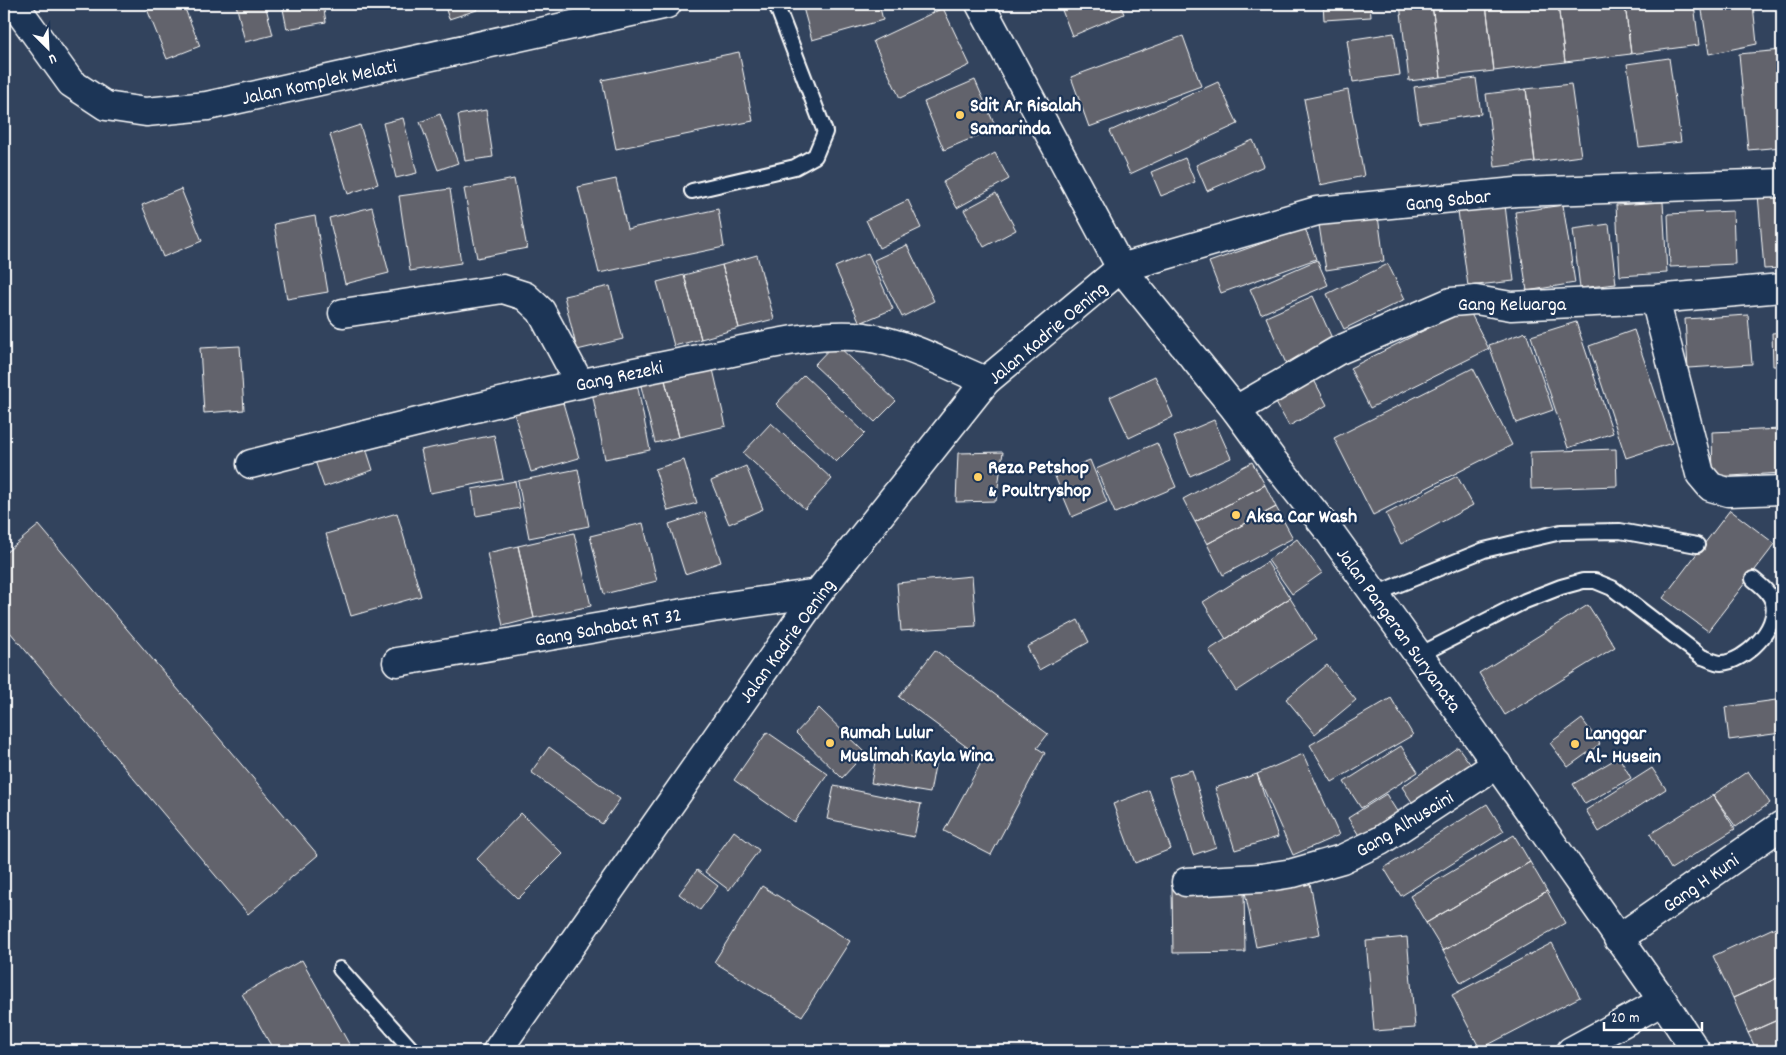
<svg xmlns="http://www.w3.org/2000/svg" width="1786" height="1055" font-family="Dekko,sans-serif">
  <rect width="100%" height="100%" fill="#32435d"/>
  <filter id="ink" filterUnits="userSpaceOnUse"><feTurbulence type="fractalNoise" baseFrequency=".02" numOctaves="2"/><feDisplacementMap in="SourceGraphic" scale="10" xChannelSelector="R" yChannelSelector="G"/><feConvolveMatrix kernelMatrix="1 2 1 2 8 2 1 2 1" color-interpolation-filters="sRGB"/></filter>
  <g filter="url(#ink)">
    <path fill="#62646c" stroke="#fff" d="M145,4H183L200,46L167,59Z
      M236,4H265L273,35L245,42Z
      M282,4H323L326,22L287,29Z
      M444,4H475L477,10L449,19Z
      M802,4H879L883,20L812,40Z
      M1064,4H1120L1124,14L1072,36L1060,5Z
      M1323,4H1370L1371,17L1324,20Z
      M1400,4H1432L1441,77L1409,81Z
      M1432,4H1486L1494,71L1441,77Z
      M1486,4H1558L1565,62L1494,71Z
      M1558,4H1625L1631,54L1565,62Z
      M1625,4H1694L1699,45L1631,54Z
      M1701,4H1732L1733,9L1753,5L1757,44L1709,54Z
      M943,8L970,65L900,98L873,41Z
      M1394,33L1400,75L1353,82L1347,40Z
      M1183,36L1201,86L1089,127L1071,77Z
      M1782,50V147L1748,150L1739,54Z
      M739,52L753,121L616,149L602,80Z
      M1669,58L1681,142L1639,147L1627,64Z
      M1476,78L1481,114L1419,123L1414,87Z
      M975,80L996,128L944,150L924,102Z
      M1218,82L1238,124L1130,174L1110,131Z
      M1571,84L1581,156L1535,162L1526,89Z
      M1526,89L1535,162L1495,167L1486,94Z
      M1348,90L1364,176L1320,185L1304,99Z
      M486,110L493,157L465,161L458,115Z
      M440,114L458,163L438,170L420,122Z
      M403,118L417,173L396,178L383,123Z
      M360,125L378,184L348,194L330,135Z
      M1253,140L1264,166L1207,191L1196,165Z
      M995,153L1009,179L957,208L943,182Z
      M1185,158L1195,182L1161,196L1151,172Z
      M514,179L527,248L477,258L464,189Z
      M616,179L627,229L718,209L724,247L599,273L578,187Z
      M181,189L202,241L163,257L142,205Z
      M450,189L461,263L410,271L399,196Z
      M996,193L1016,230L984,247L964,210Z
      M1782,193V268L1764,269L1758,194Z
      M908,200L921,228L879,248L866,220Z
      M1663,202L1667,273L1620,276L1616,205Z
      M1505,205L1514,281L1468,286L1458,211Z
      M1563,205L1575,283L1527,291L1515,212Z
      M372,207L389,273L345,284L329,218Z
      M1733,211L1735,264L1670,267L1668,214Z
      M315,216L328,292L287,299L274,224Z
      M1378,216L1384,261L1326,270L1319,225Z
      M1609,224L1616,284L1580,288L1573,229Z
      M1305,228L1316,259L1221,293L1209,262Z
      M907,245L934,301L902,317L874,260Z
      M868,253L893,309L860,323L835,267Z
      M757,255L774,319L739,328L722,265Z
      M1317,260L1328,285L1261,314L1250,289Z
      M1388,264L1405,299L1344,329L1327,294Z
      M722,265L739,328L701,339L684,275Z
      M684,275L701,339L674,346L657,282Z
      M610,286L623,339L577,350L564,296Z
      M1313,296L1335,345L1287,366L1266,317Z
      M1468,308L1489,349L1370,408L1350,368Z
      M1748,315L1752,364L1688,368L1685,319Z
      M1576,322L1613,433L1568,448L1531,336Z
      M1634,330L1672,443L1626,458L1589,346Z
      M1526,332L1553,410L1516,423L1489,345Z
      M1782,332V366H1773L1772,333Z
      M835,343L896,401L875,422L814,365Z
      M240,346L244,410L204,413L200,348Z
      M712,365L726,426L679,437L664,376Z
      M1473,368L1512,445L1373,515L1334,438Z
      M804,375L865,433L836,462L776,404Z
      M664,376L679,437L655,443L640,382Z
      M1155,376L1173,417L1129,438L1110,397Z
      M1314,380L1327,405L1289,426L1275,401Z
      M637,383L650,450L605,459L592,392Z
      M561,396L579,458L531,472L513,410Z
      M1214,420L1231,458L1190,476L1174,437Z
      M771,423L832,479L805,509L743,453Z
      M1782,429V473L1713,477L1712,432Z
      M494,435L503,479L430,493L421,450Z
      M1157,443L1176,487L1115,513L1096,469Z
      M365,445L373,470L324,487L315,461Z
      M1616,449L1617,486L1531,489L1530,452Z
      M1003,452L996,501L956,502L958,453Z
      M684,460L697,503L668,511L655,469Z
      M1090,460L1107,502L1072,517L1054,474Z
      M1252,462L1265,485L1195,522L1183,499Z
      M746,466L763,509L729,524L711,481Z
      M578,469L589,526L529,538L518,481Z
      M1457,476L1473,505L1401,544L1386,514Z
      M515,481L520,508L476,516L472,489Z
      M1265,485L1276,507L1207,544L1195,522Z
      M1276,507L1293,538L1223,575L1207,544Z
      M1730,510L1775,544L1708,631L1663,598Z
      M705,512L721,562L685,574L669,524Z
      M397,513L421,596L351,616L326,534Z
      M643,523L657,581L604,594L590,536Z
      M39,525L318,855L248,914L4,625V554Z
      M574,533L591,606L534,618L518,546Z
      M1297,539L1322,573L1292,594L1268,560Z
      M518,546L534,618L503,626L487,553Z
      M1267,562L1290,598L1226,639L1203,602Z
      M972,576L976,626L901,631L897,583Z
      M1290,598L1316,639L1236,691L1209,650Z
      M1588,605L1615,647L1505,715L1479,673Z
      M1078,620L1089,642L1039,670L1027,647Z
      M935,650L1048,734L1037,748L1045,753L991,855L944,831L983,759L899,697Z
      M1327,665L1356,700L1315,734L1286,699Z
      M1391,698L1413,735L1332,782L1310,745Z
      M1776,700L1781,733L1729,740L1725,707Z
      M819,708L865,753L842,778L796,733Z
      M1582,719L1600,744L1568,767L1550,743Z
      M767,732L828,774L794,822L734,780Z
      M1401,746L1418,772L1361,808L1344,782Z
      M549,747L620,799L602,824L531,772Z
      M1458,747L1471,765L1414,805L1402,787Z
      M877,751L936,760L930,793L871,783Z
      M1303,754L1339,835L1293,855L1257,774Z
      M1619,757L1631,778L1585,804L1573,784Z
      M1652,768L1666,789L1599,832L1586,810Z
      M1192,770L1216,847L1193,855L1169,777Z
      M1748,771L1770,803L1736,827L1713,795Z
      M1257,774L1278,837L1235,850L1215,788Z
      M834,786L921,804L914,837L827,819Z
      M1149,790L1171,849L1135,863L1113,804Z
      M1386,794L1398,813L1360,837L1348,818Z
      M1713,795L1735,829L1671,869L1650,834Z
      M1487,804L1504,831L1401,896L1384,868Z
      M521,813L563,854L518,899L477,859Z
      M734,831L759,850L729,890L705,872Z
      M1514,835L1530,862L1426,923L1410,896Z
      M1530,862L1547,891L1443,951L1426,923Z
      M697,870L718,886L700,910L679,894Z
      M1308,873L1320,934L1256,947L1244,887Z
      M762,886L850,941L802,1016L714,962Z
      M1244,887L1245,952L1173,953L1172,888Z
      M1547,891L1565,923L1461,983L1443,951Z
      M1782,924V976L1733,998L1713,956Z
      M1407,937L1415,1028L1374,1031L1366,941Z
      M1552,943L1580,997L1480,1049L1452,995Z
      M302,960L353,1051H274L242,994Z
      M1782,976V1018L1748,1033L1733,998Z
      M1782,1018V1051H1757L1748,1033Z"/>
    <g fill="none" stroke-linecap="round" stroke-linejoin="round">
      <g stroke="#fff" stroke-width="18">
        <path id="lane" d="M692,191L795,167L815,156L825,132L776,4
          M1375,594L1484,550L1561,532L1620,531L1697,545
          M1419,655L1525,601L1561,587L1583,581H1595L1612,588L1702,657C1707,658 1715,663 1721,663C1745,662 1779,628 1773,603C1770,592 1761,586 1753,579
          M340,969L413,1051"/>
      </g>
      <g stroke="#fff" stroke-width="31">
        <path id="street" d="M14,4L71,83L106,106L146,112L207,106L667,4
          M1121,268L1317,211L1516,192L1782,183
          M1655,299L1700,474L1711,487L1728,492L1782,490
          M343,313L503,289L525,296L541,311L580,384
          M1236,410L1337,351L1451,302L1476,300L1511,306L1655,299L1782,288
          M251,464C400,426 549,388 699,359C751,349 813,331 865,337C908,343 947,365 986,381
          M397,662L713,608L818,593
          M1186,882L1261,878L1293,873L1342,859L1380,841L1497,764
          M1618,939L1782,825
          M1571,1051L1663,1001"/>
      </g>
      <g stroke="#fff" stroke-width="31">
        <path id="secondary" d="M497,1051L818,593L986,381L1121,268"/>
      </g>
      <g stroke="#fff" stroke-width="31">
        <path id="primary" d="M980,4L1121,268L1236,410L1274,462L1330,532L1471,728L1663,1001L1696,1051"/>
      </g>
      <use href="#lane" stroke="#1d3557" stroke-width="14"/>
      <use href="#street" stroke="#1d3557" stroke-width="28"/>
      <use href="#secondary" stroke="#1d3557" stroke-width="28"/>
      <use href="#primary" stroke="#1d3557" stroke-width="28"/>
    </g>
  </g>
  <g fill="#ffd166" stroke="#1d3557" stroke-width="2">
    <circle cx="960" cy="115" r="5"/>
    <circle cx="978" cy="477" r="5"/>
    <circle cx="1236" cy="515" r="5"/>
    <circle cx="830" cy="743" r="5"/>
    <circle cx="1575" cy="744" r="5"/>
  </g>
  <g text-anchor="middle" stroke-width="4.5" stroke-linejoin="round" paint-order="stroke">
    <g font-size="20" fill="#fff" stroke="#1d3557">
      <text transform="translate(319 81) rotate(-12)" y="7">Jalan Komplek Melati</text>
      <text transform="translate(1448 199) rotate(-6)" y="7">Gang Sabar</text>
      <text x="1512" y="310">Gang Keluarga</text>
      <text transform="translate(1047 332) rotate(-40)" y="7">Jalan Kadrie Oening</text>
      <text transform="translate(619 375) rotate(-12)" y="7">Gang Rezeki</text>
      <text transform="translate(608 626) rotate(-10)" y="7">Gang Sahabat RT 32</text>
      <text transform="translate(1400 629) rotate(54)" y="7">Jalan Pangeran Suryanata</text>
      <text transform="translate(786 640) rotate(-54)" y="7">Jalan Kadrie Oening</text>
      <text transform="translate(1404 823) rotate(-31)" y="7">Gang Alhusaini</text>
      <text transform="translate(1700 882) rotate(-35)" y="7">Gang H Kuni</text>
    </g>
    <g font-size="20" font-weight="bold" fill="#fff" stroke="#1d3557" text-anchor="start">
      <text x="970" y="111">Sdit Ar Risalah<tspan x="970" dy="23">Samarinda</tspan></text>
      <text x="988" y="473">Reza Petshop<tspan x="988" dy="23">&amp; Poultryshop</tspan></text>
      <text x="1246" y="522">Aksa Car Wash</text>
      <text x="840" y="738">Rumah Lulur<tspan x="840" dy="23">Muslimah Kayla Wina</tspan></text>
      <text x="1585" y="739">Langgar<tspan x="1585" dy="23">Al- Husein</tspan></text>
    </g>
  </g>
  <rect width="1786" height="1055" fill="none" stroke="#1d3557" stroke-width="20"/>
  <rect x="10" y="10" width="1766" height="1035" fill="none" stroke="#fff" stroke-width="2" filter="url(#ink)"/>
  <g transform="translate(48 48) rotate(156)" stroke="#1d3557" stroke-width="4" paint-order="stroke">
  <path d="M0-4L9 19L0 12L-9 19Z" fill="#ffffff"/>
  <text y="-8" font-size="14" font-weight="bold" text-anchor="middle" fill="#ffffff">U</text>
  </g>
  <path d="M1604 1022v8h98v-8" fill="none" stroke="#ffffff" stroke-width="2.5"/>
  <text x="1611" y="1022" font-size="15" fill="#ffffff" stroke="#1d3557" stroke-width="4" paint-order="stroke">20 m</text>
</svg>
